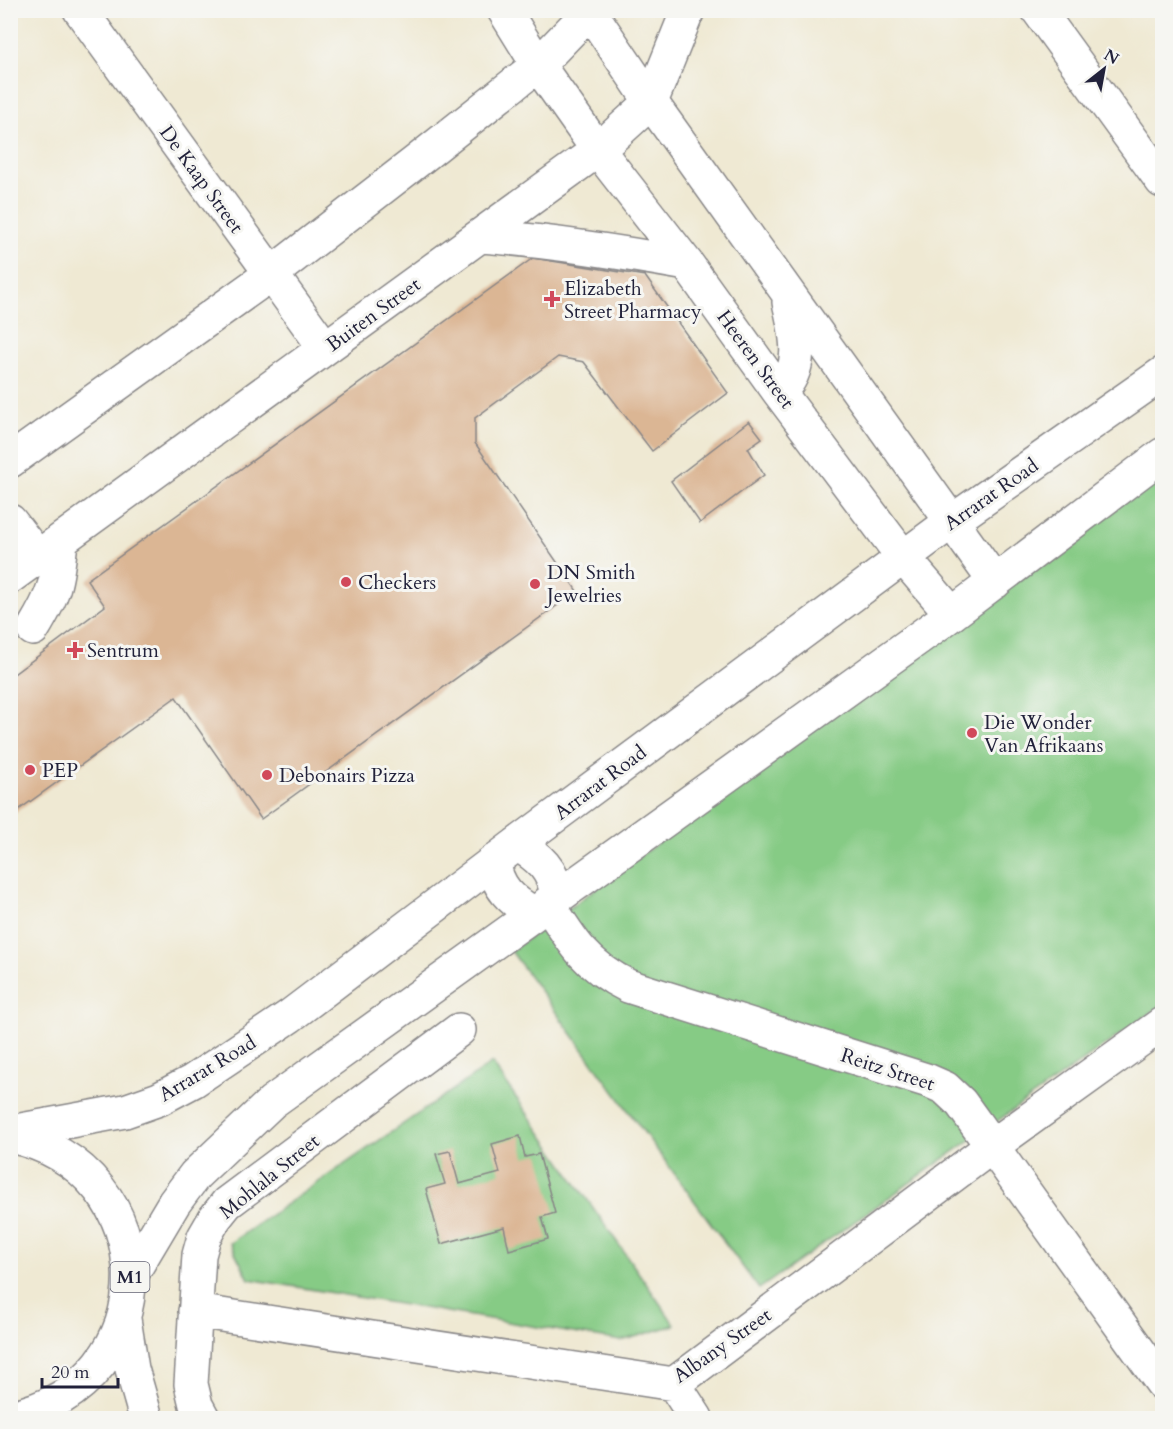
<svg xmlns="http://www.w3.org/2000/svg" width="1173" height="1429" font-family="Cardo,serif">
  <rect width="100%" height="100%" fill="#f6f6f2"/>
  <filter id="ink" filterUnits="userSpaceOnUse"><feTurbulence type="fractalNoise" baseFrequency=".0167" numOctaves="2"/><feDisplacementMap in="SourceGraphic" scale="12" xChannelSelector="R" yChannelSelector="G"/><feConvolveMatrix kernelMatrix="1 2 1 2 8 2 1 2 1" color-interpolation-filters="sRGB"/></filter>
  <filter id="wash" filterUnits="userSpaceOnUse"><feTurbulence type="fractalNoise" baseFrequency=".008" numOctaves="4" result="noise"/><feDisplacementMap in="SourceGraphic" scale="24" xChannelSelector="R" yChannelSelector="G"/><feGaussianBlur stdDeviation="1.35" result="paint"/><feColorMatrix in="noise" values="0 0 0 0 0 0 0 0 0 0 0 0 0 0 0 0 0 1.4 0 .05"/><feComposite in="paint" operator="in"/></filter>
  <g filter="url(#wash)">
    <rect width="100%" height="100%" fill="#efe9d3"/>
    <path fill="#86cb85" stroke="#547660" stroke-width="1.5" d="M1162,472V1005L759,1289L511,951Z
      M492,1063L675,1325L621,1341L249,1279L230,1243Z"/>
    <g id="blocks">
      <path fill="#dbb694" d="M533,258L645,276L728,393L652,451L584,362L558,357L475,418V443L577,591L261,819L176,697L10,816V677L105,606L87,580Z
        M749,421L762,438L748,448L764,475L700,523L671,481Z
        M520,1136L525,1157L539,1154L555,1213L542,1217L548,1239L509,1250L504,1227L441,1244L426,1189L445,1184L436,1154L450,1151L459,1184L500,1173L492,1144Z"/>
    </g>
  </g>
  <g filter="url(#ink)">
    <use href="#blocks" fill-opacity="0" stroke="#888687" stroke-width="1.5"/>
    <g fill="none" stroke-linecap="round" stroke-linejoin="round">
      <g stroke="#888687" stroke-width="36">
        <path id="minor" d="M80,10L325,348
          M504,10L538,65L598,150L687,264L779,392L903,557L952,614
          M589,10L651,102L995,582
          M1038,10L1162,181
          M482,236C551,241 619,252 687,264
          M779,392C806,368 796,333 789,302
          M10,461L271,274L417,161L538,65L591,10
          M10,521L38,557
          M10,577L598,150L651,102L688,10
          M33,629C55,593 57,582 61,541
          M517,844C539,857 554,870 557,896
          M494,862C496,887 512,901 533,913
          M548,903C572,942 586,965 628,986L929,1081L945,1088L961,1103L1162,1383
          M10,1132L125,1111L159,1099L193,1081L290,1016L517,844L951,522L1162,374
          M130,1277L174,1203L195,1175L272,1102L952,614L1162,455
          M195,1311L674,1384L991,1147L1162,1024
          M674,1384L696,1418
          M203,1418L196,1405L191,1384L199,1255L204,1237L215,1218L227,1203L459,1030"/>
      </g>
      <g stroke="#888687" stroke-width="36">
        <path id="major" d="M10,1136C168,1168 170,1384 10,1417
          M124,1319L132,1369L146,1418"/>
      </g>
      <use href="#minor" stroke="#fff" stroke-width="33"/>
      <use href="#major" stroke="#fff" stroke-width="33"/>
    </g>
  </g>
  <g fill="#d1495b" stroke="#f6f6f2" stroke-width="2">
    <path d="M549 290h6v6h6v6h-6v6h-6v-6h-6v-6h6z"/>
    <circle cx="346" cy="582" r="6"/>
    <circle cx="535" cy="584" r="6"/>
    <path d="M72 641h6v6h6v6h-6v6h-6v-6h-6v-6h6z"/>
    <circle cx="972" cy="733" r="6"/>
    <circle cx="30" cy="770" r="6"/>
    <circle cx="267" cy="775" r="6"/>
  </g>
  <g text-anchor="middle" stroke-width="6" stroke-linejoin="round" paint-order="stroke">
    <rect fill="#f6f6f2" stroke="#626272" stroke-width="1.5" x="110.5" y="1262" width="39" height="30" rx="4.5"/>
    <g font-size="18" font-weight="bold" fill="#22223b">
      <text x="130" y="1283">M1</text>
    </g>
    <g font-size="20" fill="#22223b" stroke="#f6f6f2">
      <text transform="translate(202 179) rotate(54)" y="7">De Kaap Street</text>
      <text transform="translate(373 314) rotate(-36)" y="7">Buiten Street</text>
      <text transform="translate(756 359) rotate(54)" y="7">Heeren Street</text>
      <text transform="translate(991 494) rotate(-35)" y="7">Arrarat Road</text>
      <text transform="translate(600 782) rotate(-37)" y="7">Arrarat Road</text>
      <text transform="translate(207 1068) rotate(-31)" y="7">Arrarat Road</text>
      <text transform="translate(888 1069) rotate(18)" y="7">Reitz Street</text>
      <text transform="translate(269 1176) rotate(-39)" y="7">Mohlala Street</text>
      <text transform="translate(722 1345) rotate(-35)" y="7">Albany Street</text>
    </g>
    <g font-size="20" fill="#22223b" stroke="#f6f6f2" text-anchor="start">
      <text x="564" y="295">Elizabeth<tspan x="564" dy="23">Street Pharmacy</tspan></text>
      <text x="547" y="579">DN Smith<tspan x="547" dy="23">Jewelries</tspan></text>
      <text x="358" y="589">Checkers</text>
      <text x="87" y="657">Sentrum</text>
      <text x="984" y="729">Die Wonder<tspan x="984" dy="23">Van Afrikaans</tspan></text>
      <text x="42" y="777">PEP</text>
      <text x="279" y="782">Debonairs Pizza</text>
    </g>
  </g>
  <rect width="1173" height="1429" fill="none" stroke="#f6f6f2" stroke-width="36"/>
  <g transform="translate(1104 69) rotate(31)" stroke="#f6f6f2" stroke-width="4.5" paint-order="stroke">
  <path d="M0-4.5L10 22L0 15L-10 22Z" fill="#22223b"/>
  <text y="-9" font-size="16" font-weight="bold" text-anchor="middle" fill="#22223b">N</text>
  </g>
  <path d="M42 1378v9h76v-9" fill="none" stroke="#22223b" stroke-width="3"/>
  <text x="51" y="1378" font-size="18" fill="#22223b" stroke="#f6f6f2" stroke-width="4.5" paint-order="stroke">20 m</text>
</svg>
